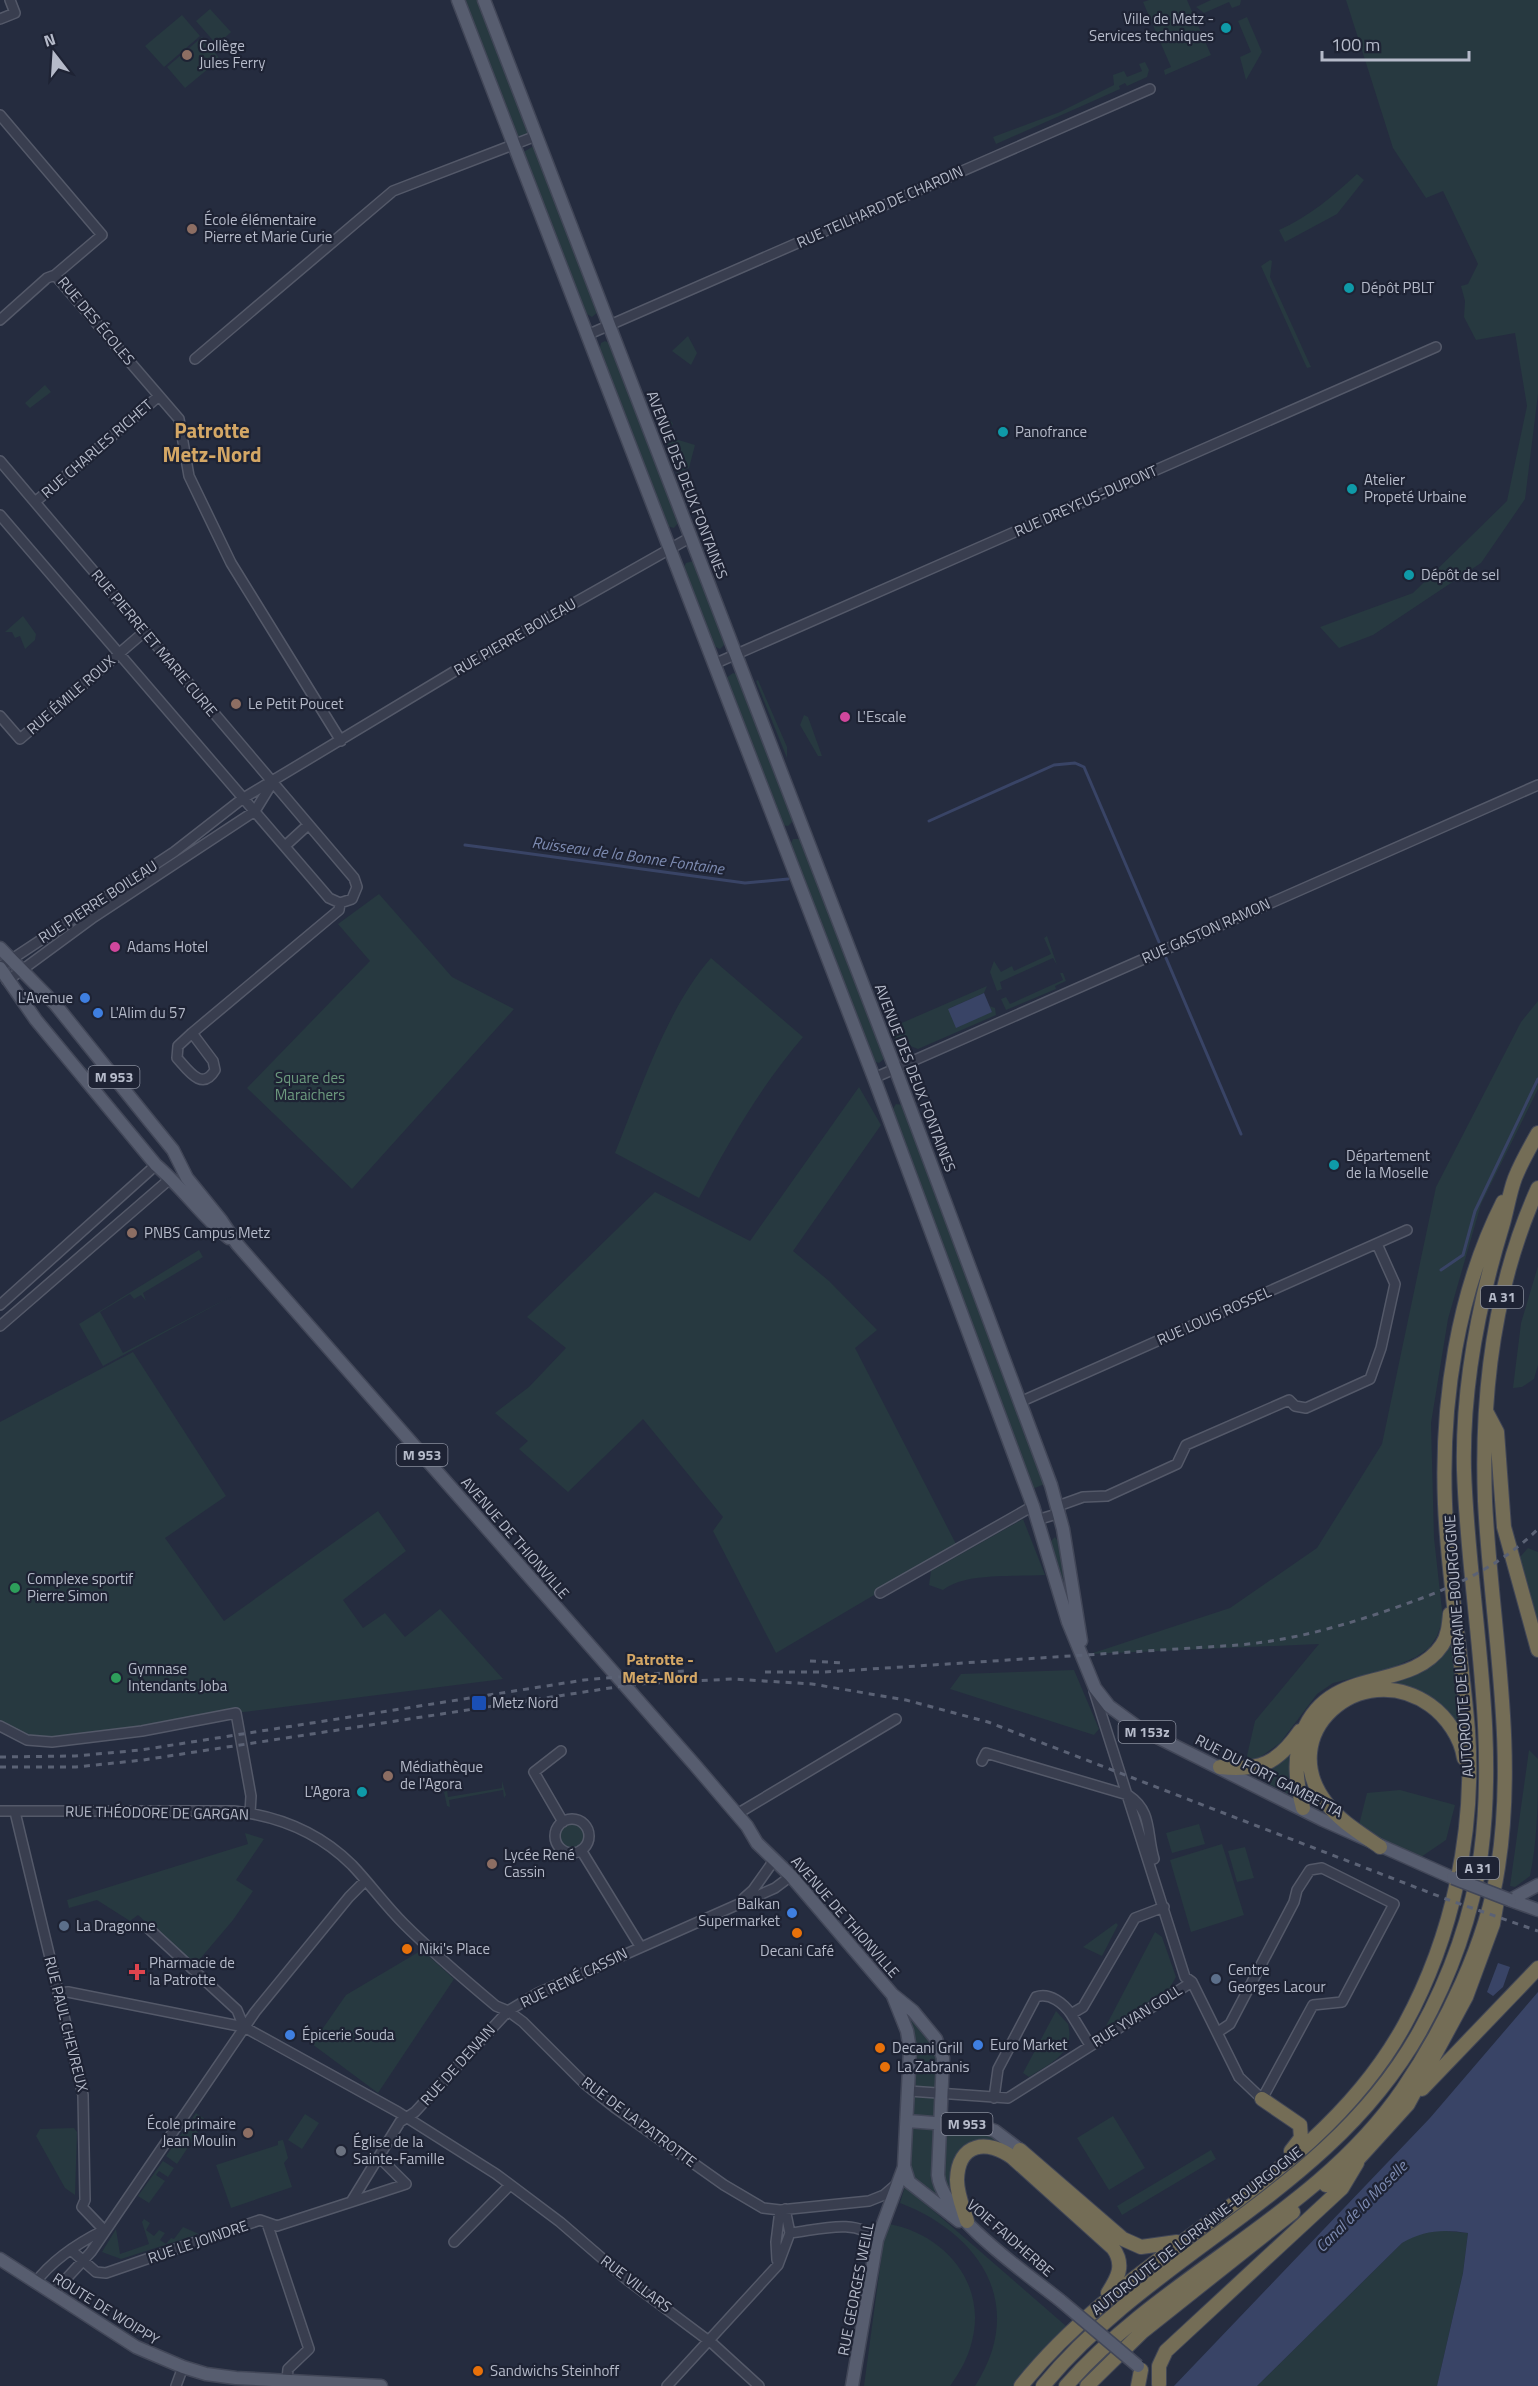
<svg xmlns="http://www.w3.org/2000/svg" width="1538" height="2386" font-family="'Titillium Web',sans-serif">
  <rect width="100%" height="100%" fill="#252c3f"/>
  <path fill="#273940" d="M463,0H478L528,133L517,137Z
    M1149,0H1187L1211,55L1165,75L1164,70L1171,67L1143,2Z
    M1211,0H1241L1240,5L1232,8L1229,2L1204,13L1196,7Z
    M1346,0H1538V394L1525,499L1481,563L1373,635L1339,648L1320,627L1413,593L1507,501L1527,406L1515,333L1476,340L1464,317L1465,301L1461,286L1468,284L1478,264L1443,191L1426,198L1393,148Z
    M210,9L231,32L217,45L196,21Z
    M182,15L200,36L164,67L145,46Z
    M1247,17L1262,52L1246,80L1240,57L1251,52L1238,21Z
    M202,37L220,59L185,88L167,67Z
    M1145,62L1149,70L1147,77L1127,86L1125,83L1119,86L1120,89L996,144L993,137L1060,112L1114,85L1113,75L1124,71L1127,77L1142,71L1139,64Z
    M532,147L535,148L598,312L592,317L582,311L522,153Z
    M1357,174L1364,180L1337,214L1285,242L1279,230C1309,217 1333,196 1357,174Z
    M1270,260L1272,261L1270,277L1311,367L1307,368L1261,266Z
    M688,336L697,353L691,365L672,351Z
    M605,341L611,344L679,522L674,528L667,526L599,351L601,343Z
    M45,385L51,392L30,408L25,403Z
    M655,391L660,406L673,424L668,432L672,438L695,445L689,468L677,473L647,392Z
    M693,561L696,563L726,643L720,649L712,645L683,569L686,563Z
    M23,616L36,634L35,640L25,649L20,636L15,638L12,632H5Z
    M733,673L737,674L794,820L788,826L782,825L726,678Z
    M758,680L787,747V758L756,681Z
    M804,715L808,717L822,756H818L800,725Z
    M793,839H801L885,1058L879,1063L873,1061L790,845Z
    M379,894L452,977L514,1009L352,1189L247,1088L370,961L338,924Z
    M1047,936L1057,965L1053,958L1000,982L1002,989L997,991L990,972L994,961L1001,972L1012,966L1014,971L1051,954L1044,938Z
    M711,958L803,1037C761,1086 729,1141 699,1198L615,1153C640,1091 667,1008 711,958Z
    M1060,973H1063L1066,981L1055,986L1056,989L1006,1010L1001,999L1006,997L1010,1004L1063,980Z
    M987,986L984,993L948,1009L992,1012L989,1006L995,1008L996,1015L918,1049L895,1040L881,1003H886L897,1025Z
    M1538,1001V1089L1481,1204L1448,1319L1431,1423L1434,1538L1443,1619L1437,1636L1429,1648L1416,1657L1389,1669L1333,1683L1317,1694L1280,1743L1259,1758L1246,1760L1255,1721L1319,1644L1090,1654L1230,1608L1317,1548L1382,1444L1436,1187L1521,1022Z
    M859,1087L881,1125L793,1251L829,1281L877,1330L855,1348L957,1546L776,1653L713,1531L723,1517L643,1419L568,1492L519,1449L528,1441L495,1413L529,1387L566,1348L527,1317L655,1192L750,1241Z
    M896,1104L903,1105L1045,1484L1032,1489L892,1110Z
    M199,1250L203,1257L143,1293L146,1301L141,1295L134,1299L130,1294L100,1312L123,1353L232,1296L103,1366L79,1324Z
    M1538,1266V1365L1534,1379L1522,1387L1513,1388L1521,1323Z
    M133,1352L226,1496L165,1538L224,1621L378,1511L406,1551L343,1600L363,1628L385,1613L405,1637L440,1609L503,1679L236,1713L43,1743L0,1725V1422Z
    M1023,1519L1045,1575C1016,1577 965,1572 943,1590L929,1585L931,1571Z
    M1055,1537L1058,1541L1066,1588L1050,1542Z
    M1528,1548L1538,1552V1622L1520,1557Z
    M1453,1642L1461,1730L1433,1700L1392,1683C1418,1673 1436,1664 1453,1642Z
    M1074,1670L1099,1729L1094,1735L950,1689L961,1674Z
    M1293,1749L1295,1798L1251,1774Z
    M1529,1750L1538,1759C1538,1798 1538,1837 1530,1876L1515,1887L1510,1886Z
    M502,1781L506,1795L504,1798L503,1790L449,1800L450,1807L447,1806L444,1792L447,1790L448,1797L502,1788Z
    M1400,1790L1455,1805L1446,1840L1421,1857L1377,1837L1359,1825L1367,1793Z
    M559 1836a13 13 0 1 1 26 0a13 13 0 1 1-26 0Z
    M1199,1824L1205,1844L1172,1853L1166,1833Z
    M245,1833L264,1839L236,1880L253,1891L233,1920L194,1966L138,1915L130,1921L97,1900L69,1908L67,1900L248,1844Z
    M1222,1844L1244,1915L1191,1932L1170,1860Z
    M1245,1847L1254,1878L1237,1882L1228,1851Z
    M1116,1923L1118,1925L1102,1956L1083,1947Z
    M1155,1932L1162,1937L1176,1977L1169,1989L1108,2027L1106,2026Z
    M422,1950L454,1979L378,2093L312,2044L346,1995Z
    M892,1994L941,2048V2123L1004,2137L994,2146L970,2150L959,2194L942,2210L909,2182L910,2070Z
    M1056,2011L1068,2024C1076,2053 1049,2064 1029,2077L1023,2073Z
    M196,2113L212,2124L209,2128L192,2122L190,2126L198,2132L177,2164L166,2156Z
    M305,2114L319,2123L302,2149L288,2140Z
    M1113,2116L1145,2168L1109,2190L1077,2138Z
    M74,2128L77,2132L75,2195L65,2188L36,2136L40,2129Z
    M283,2140L288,2158L284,2163L292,2187L231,2208L216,2165L278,2145V2141Z
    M1211,2150L1216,2159L1122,2215L1117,2206Z
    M163,2161L174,2168L168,2177L159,2171L156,2175L165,2181L149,2203L138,2196Z
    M905,2186L1066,2326L1013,2386H975C1027,2306 981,2234 900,2203Z
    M144,2219L150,2223L146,2230L154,2236L159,2230L165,2233L160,2240L166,2244L171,2238L174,2239L183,2227L199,2234L121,2259L102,2252L116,2229L120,2254L149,2244L142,2222Z
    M889,2224C944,2234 987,2283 972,2341C968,2358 960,2372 950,2386H864L885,2230Z
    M1435,2230L1468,2233L1463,2273L1437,2386H1257L1402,2243L1415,2235Z"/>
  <path fill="#394466" d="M984,993L992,1012L956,1028L948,1009Z
    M1498,1963L1510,1967L1503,1987L1493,1996L1487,1992Z
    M1538,1992V2386H1437L1463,2273L1468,2233C1443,2229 1424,2230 1402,2243L1257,2386H1174L1430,2118Z"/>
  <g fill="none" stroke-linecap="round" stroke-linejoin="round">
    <path stroke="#394466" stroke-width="3" d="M929,821L1054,765L1075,763L1084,767L1159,942
      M465,845L745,883L788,879
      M1166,958L1241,1134
      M1441,1270L1463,1255L1475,1211L1538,1079"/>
    <g stroke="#545969" stroke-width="12">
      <path id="minor" d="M0,19L15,13L10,0
        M0,115L102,235L55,275L179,419L189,476L231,563L341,741
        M0,320L47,278L55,275
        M587,335L1150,89
        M195,359L393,191L536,136
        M0,461L354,878L357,887L352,899L340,903L329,898L0,515
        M35,502L159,396
        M714,664L1436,347
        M0,716L20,739L144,632
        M285,846L308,825
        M0,967L174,852L242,799L475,659L691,537
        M7,981L94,917L255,811L271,785
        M192,1033L213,1061L215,1070C202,1092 188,1070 177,1058L178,1046L192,1033L339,910L340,903
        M874,1078L1538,785
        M0,1305L156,1165
        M0,1326L171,1178
        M1020,1402L1407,1230
        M1058,1506L1083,1497L1107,1496L1177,1464L1186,1445L1289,1400L1295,1406L1306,1408L1370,1379L1381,1348L1395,1284L1377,1244
        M1037,1520L1060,1513
        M880,1593L1033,1506
        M1094,1691L1185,1977L1192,1982
        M0,1726L27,1740L52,1742L142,1731L236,1713L251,1796L250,1813
        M561,1751L534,1772L563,1822
        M982,1761L986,1753L1128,1795C1153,1812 1146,1832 1154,1859
        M0,1811H234C278,1816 320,1833 352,1865C370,1884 385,1905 404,1924C433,1953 465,1980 496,2006L508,2011L523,2022L585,2084L614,2107L724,2185L763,2208L780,2210L869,2201L884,2195L898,2183
        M15,1812L83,2095L85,2200L82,2207L104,2230
        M737,1814L896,1719
        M555 1836a17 17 0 1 1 34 0a17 17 0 1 1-34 0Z
        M581,1850L640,1946
        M744,1898L753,1890L775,1859
        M148,1928L237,2010L244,2027
        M58,1993L68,1992L244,2027L398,2112L496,2174L560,2222L626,2279L713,2344L759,2386
        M1071,2014L1090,2045
        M909,2091L1008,2098L1192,1982L1239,2077L1262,2099L1313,2005L1342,2002L1394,1904L1322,1868L1310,1870L1297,1890L1294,1902L1230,2024L1218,2032
        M994,2098L998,2069L1036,1997C1050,1992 1064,2004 1071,2014L1083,2007L1135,1918L1164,1907
        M351,2202L406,2184L379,2157
        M267,2223L309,2349L288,2369L287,2380
        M790,2233C818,2230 857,2217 877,2240
        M454,2242L510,2185
        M71,2250L96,2272L106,2273L260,2220L277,2226L351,2202L400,2122L415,2112L508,2011L538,1993L775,1888L791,1876
        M777,2260L776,2242L780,2210
        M35,2283C53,2259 78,2243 104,2230
        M53,2293L91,2252L255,2012L349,1897L365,1881
        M176,2386L183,2367
        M667,2386L778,2265L790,2233L785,2209"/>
    </g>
    <g stroke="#424758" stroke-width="15">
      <path id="major" d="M458,0L874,1078L1033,1506L1068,1622L1095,1688L1109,1706L1139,1728L1323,1820L1453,1878
        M484,0L895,1068L1051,1485L1063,1529L1081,1641
        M0,948L55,1004L151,1123L173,1150L187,1178L221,1220L237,1244L694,1764L747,1826L757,1843L791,1876L892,1994L913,2011L936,2039L943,2058L938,2175C941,2215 1030,2276 1061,2301
        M0,968L36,1020L156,1165C183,1188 202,1217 229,1238
        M1510,1900L1538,1885
        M1510,1900L1538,1910
        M893,1996L907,2031L910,2049L904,2166L909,2182L959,2221
        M908,2121L984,2127L995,2131L1020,2150
        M0,2259L136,2347L183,2367L206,2374L236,2378L381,2386
        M852,2386L877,2240L904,2167"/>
    </g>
    <g stroke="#414656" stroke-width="16">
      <path id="highway" d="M1487,1413L1497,1432L1504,1527L1538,1650
        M1220,1767C1260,1771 1277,1764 1300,1731
        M1303,1808C1296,1782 1293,1758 1303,1732C1330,1664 1410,1693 1442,1645C1448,1636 1449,1625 1450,1614
        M1380,1847C1362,1834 1341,1822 1327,1804C1272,1735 1360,1656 1430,1705C1447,1717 1461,1738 1464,1758
        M1422,2089L1538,1968
        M1262,2099L1300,2125L1301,2138L1291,2151
        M1020,2150L1123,2239L1141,2247L1177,2242
        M1326,2185L1359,2158L1408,2104L1466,1997L1493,1924L1497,1901
        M967,2221C963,2208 957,2194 957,2180C958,2142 988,2139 1013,2158L1113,2248C1125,2265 1118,2277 1108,2293
        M1159,2384V2366L1166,2351L1342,2188L1357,2163
        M1021,2386C1132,2246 1318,2184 1405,2024C1453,1936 1475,1831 1468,1731C1462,1655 1448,1580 1445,1504C1441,1402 1457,1293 1503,1202
        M1043,2386C1156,2249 1330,2192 1420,2031C1450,1977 1473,1914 1481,1853C1498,1726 1468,1597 1464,1470C1462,1387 1478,1306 1502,1227C1507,1211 1509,1194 1515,1178C1521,1163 1530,1147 1538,1133
        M1066,2386C1165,2273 1317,2215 1403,2089C1445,2027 1487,1942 1498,1867C1517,1745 1491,1623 1485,1501C1481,1395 1494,1285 1538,1188
        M1087,2386L1142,2332L1293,2212
        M1138,2386L1141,2370"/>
    </g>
    <use href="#minor" stroke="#393e4f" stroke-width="9"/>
    <use href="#major" stroke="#575d6f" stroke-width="12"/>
    <use href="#highway" stroke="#746d56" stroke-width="14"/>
    <path stroke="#5b6275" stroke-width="3" stroke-dasharray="6 6" stroke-linecap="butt" d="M810,1661L844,1663
      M765,1672H825L1238,1645C1287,1641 1331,1629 1377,1614C1436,1594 1492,1574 1538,1529
      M0,1757L75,1756L141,1750L584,1680L684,1671
      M0,1767H76L143,1760L636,1684L732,1679L812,1684L906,1700L988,1722L1446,1899L1538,1931"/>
    <g stroke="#424758" stroke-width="15" stroke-linecap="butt">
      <path id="major-bridge" d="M1453,1878L1510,1900
        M1061,2301L1138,2366"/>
    </g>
    <use href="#major-bridge" stroke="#575d6f" stroke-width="12"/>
  </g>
  <g fill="#0f9aa8" stroke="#1e2334" stroke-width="2">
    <circle cx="1226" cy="28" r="6"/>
    <circle cx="1349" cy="288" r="6"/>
    <circle cx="1003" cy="432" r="6"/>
    <circle cx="1352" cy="489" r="6"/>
    <circle cx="1409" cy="575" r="6"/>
    <circle cx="1334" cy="1165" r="6"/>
    <circle cx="362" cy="1792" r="6"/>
  </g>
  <g fill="#8d6e63" stroke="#1e2334" stroke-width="2">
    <circle cx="187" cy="55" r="6"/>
    <circle cx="192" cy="229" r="6"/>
    <circle cx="236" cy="704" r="6"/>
    <circle cx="132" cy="1233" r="6"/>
    <circle cx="388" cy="1776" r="6"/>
    <circle cx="492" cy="1864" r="6"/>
    <circle cx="248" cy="2133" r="6"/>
  </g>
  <g fill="#d1479c" stroke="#1e2334" stroke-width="2">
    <circle cx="845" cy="717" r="6"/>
    <circle cx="115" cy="947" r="6"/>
  </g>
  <g fill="#3f7fe0" stroke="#1e2334" stroke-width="2">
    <circle cx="85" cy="998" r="6"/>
    <circle cx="98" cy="1013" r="6"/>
    <circle cx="792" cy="1913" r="6"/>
    <circle cx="290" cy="2035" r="6"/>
    <circle cx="978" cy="2045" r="6"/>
  </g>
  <g fill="#2e9e5b" stroke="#1e2334" stroke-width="2">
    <circle cx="15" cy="1588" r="6"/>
    <circle cx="116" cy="1678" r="6"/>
  </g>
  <rect fill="#1a4fb4" stroke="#1e2334" stroke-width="2" x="471" y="1695" width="16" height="16" rx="3"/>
  <g fill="#5c6f8a" stroke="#1e2334" stroke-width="2">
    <circle cx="64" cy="1926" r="6"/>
    <circle cx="1216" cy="1979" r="6"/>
  </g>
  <g fill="#e8710a" stroke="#1e2334" stroke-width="2">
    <circle cx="797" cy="1933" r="6"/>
    <circle cx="407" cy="1949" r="6"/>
    <circle cx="880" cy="2048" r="6"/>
    <circle cx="885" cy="2067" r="6"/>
    <circle cx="478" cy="2371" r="6"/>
  </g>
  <path fill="#e0444e" stroke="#1e2334" stroke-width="2" d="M134 1963h6v6h6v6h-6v6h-6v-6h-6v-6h6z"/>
  <circle fill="#6b7280" stroke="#1e2334" stroke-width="2" cx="341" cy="2151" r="6"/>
  <g text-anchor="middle" stroke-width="4.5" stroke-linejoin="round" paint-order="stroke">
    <g fill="#1e2334" stroke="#888d9c" stroke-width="1.5">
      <rect x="88.5" y="1066" width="51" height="22" rx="4.5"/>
      <rect x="1481" y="1286" width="42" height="22" rx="4.5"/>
      <rect x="396.5" y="1444" width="51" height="22" rx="4.5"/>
      <rect x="1118.5" y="1721" width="57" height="22" rx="4.5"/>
      <rect x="1457" y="1857" width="42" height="22" rx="4.5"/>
      <rect x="941.5" y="2113" width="51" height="22" rx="4.5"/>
    </g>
    <g font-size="14" font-weight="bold" fill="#b5bac9">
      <text x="114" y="1082">M 953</text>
      <text x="1502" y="1302">A 31</text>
      <text x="422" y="1460">M 953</text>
      <text x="1147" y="1737">M 153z</text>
      <text x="1478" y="1873">A 31</text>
      <text x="967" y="2129">M 953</text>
    </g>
    <g font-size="15" fill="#b5bac9" stroke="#1e2334" text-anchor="start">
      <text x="1214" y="24" text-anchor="end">Ville de Metz -<tspan x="1214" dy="17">Services techniques</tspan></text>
      <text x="199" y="51">Collège<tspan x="199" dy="17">Jules Ferry</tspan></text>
      <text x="204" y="225">École élémentaire<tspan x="204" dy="17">Pierre et Marie Curie</tspan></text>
      <text x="1361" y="293">Dépôt PBLT</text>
      <text x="1015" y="437">Panofrance</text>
      <text x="1364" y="485">Atelier<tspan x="1364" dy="17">Propeté Urbaine</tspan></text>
      <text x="1421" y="580">Dépôt de sel</text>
      <text x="248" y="709">Le Petit Poucet</text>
      <text x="857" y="722">L'Escale</text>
      <text x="127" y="952">Adams Hotel</text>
      <text x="73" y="1003" text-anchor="end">L'Avenue</text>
      <text x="110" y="1018">L'Alim du 57</text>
      <text x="1346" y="1161">Département<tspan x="1346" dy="17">de la Moselle</tspan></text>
      <text x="144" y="1238">PNBS Campus Metz</text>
      <text x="27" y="1584">Complexe sportif<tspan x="27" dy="17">Pierre Simon</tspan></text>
      <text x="128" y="1674">Gymnase<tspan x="128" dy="17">Intendants Joba</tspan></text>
      <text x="492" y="1708">Metz Nord</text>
      <text x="400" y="1772">Médiathèque<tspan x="400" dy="17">de l'Agora</tspan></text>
      <text x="350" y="1797" text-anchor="end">L'Agora</text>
      <text x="504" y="1860">Lycée René<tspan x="504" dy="17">Cassin</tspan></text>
      <text x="780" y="1909" text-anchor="end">Balkan<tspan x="780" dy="17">Supermarket</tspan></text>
      <text x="76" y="1931">La Dragonne</text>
      <text x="419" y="1954">Niki's Place</text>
      <text x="797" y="1956" text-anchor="middle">Decani Café</text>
      <text x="149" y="1968">Pharmacie de<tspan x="149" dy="17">la Patrotte</tspan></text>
      <text x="1228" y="1975">Centre<tspan x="1228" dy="17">Georges Lacour</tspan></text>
      <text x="302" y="2040">Épicerie Souda</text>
      <text x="990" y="2050">Euro Market</text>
      <text x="892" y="2053">Decani Grill</text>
      <text x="897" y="2072">La Zabranis</text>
      <text x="236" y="2129" text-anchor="end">École primaire<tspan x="236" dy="17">Jean Moulin</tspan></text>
      <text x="353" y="2147">Église de la<tspan x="353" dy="17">Sainte-Famille</tspan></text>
      <text x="490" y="2376">Sandwichs Steinhoff</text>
    </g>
    <g font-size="15" fill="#b5bac9" stroke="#1e2334">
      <text transform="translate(880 207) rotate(-24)" y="5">RUE TEILHARD DE CHARDIN</text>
      <text transform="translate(96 321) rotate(50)" y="5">RUE DES ÉCOLES</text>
      <text transform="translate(97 449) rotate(-41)" y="5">RUE CHARLES RICHET</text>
      <text transform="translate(687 485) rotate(69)" y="5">AVENUE DES DEUX FONTAINES</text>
      <text transform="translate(1086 501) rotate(-24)" y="5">RUE DREYFUS-DUPONT</text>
      <text transform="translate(515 637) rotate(-30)" y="5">RUE PIERRE BOILEAU</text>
      <text transform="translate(154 643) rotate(50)" y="5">RUE PIERRE ET MARIE CURIE</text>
      <text transform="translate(71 695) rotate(-41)" y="5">RUE ÉMILE ROUX</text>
      <text transform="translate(98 902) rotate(-33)" y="5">RUE PIERRE BOILEAU</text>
      <text transform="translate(1206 931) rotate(-24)" y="5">RUE GASTON RAMON</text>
      <text transform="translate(915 1078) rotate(69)" y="5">AVENUE DES DEUX FONTAINES</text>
      <text transform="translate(1214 1316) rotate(-24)" y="5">RUE LOUIS ROSSEL</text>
      <text transform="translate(515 1538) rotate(49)" y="5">AVENUE DE THIONVILLE</text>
      <text transform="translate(1459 1646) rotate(-94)" y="5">AUTOROUTE DE LORRAINE-BOURGOGNE</text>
      <text transform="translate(1269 1776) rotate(27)" y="5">RUE DU FORT GAMBETTA</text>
      <text transform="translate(157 1813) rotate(1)" y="5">RUE THÉODORE DE GARGAN</text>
      <text transform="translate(845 1917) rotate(49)" y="5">AVENUE DE THIONVILLE</text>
      <text transform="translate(574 1978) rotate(-26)" y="5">RUE RENÉ CASSIN</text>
      <text transform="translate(1137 2016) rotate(-32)" y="5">RUE YVAN GOLL</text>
      <text transform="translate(66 2024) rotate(76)" y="5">RUE PAUL CHEVREUX</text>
      <text transform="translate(458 2065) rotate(-48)" y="5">RUE DE DENAIN</text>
      <text transform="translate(639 2122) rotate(37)" y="5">RUE DE LA PATROTTE</text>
      <text transform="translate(1197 2231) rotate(-38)" y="5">AUTOROUTE DE LORRAINE-BOURGOGNE</text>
      <text transform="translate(1010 2238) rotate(41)" y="5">VOIE FAIDHERBE</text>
      <text transform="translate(198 2242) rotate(-19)" y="5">RUE LE JOINDRE</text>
      <text transform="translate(636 2284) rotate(37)" y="5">RUE VILLARS</text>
      <text transform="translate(856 2289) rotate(-79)" y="5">RUE GEORGES WEILL</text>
      <text transform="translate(106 2309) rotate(32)" y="5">ROUTE DE WOIPPY</text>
    </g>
    <g font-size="15" fill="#6c9a7e" stroke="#1e2334">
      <text x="310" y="1083">Square des<tspan x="310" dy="17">Maraichers</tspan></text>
    </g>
    <g font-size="16" font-style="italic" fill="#7d8bb1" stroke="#1e2334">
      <text transform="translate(628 855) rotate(8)" y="6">Ruisseau de la Bonne Fontaine</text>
      <text transform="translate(1361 2206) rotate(-45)" y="6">Canal de la Moselle</text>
    </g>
    <g font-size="16" font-weight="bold" fill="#d4a765" stroke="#1e2334">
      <text x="660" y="1665">Patrotte -<tspan x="660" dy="18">Metz-Nord</tspan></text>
    </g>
    <g font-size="21" font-weight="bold" fill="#d4a765" stroke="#1e2334">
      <text x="212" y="438">Patrotte<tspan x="212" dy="24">Metz-Nord</tspan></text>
    </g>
  </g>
  <g transform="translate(54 54) rotate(343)" stroke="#1e2334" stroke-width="4.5" paint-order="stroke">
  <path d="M0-4.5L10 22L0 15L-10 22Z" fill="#b5bac9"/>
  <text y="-9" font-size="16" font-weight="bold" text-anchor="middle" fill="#b5bac9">N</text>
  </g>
  <path d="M1322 51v9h147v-9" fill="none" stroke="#b5bac9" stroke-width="3"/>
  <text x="1331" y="51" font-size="18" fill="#b5bac9" stroke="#1e2334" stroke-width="4.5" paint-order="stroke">100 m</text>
</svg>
